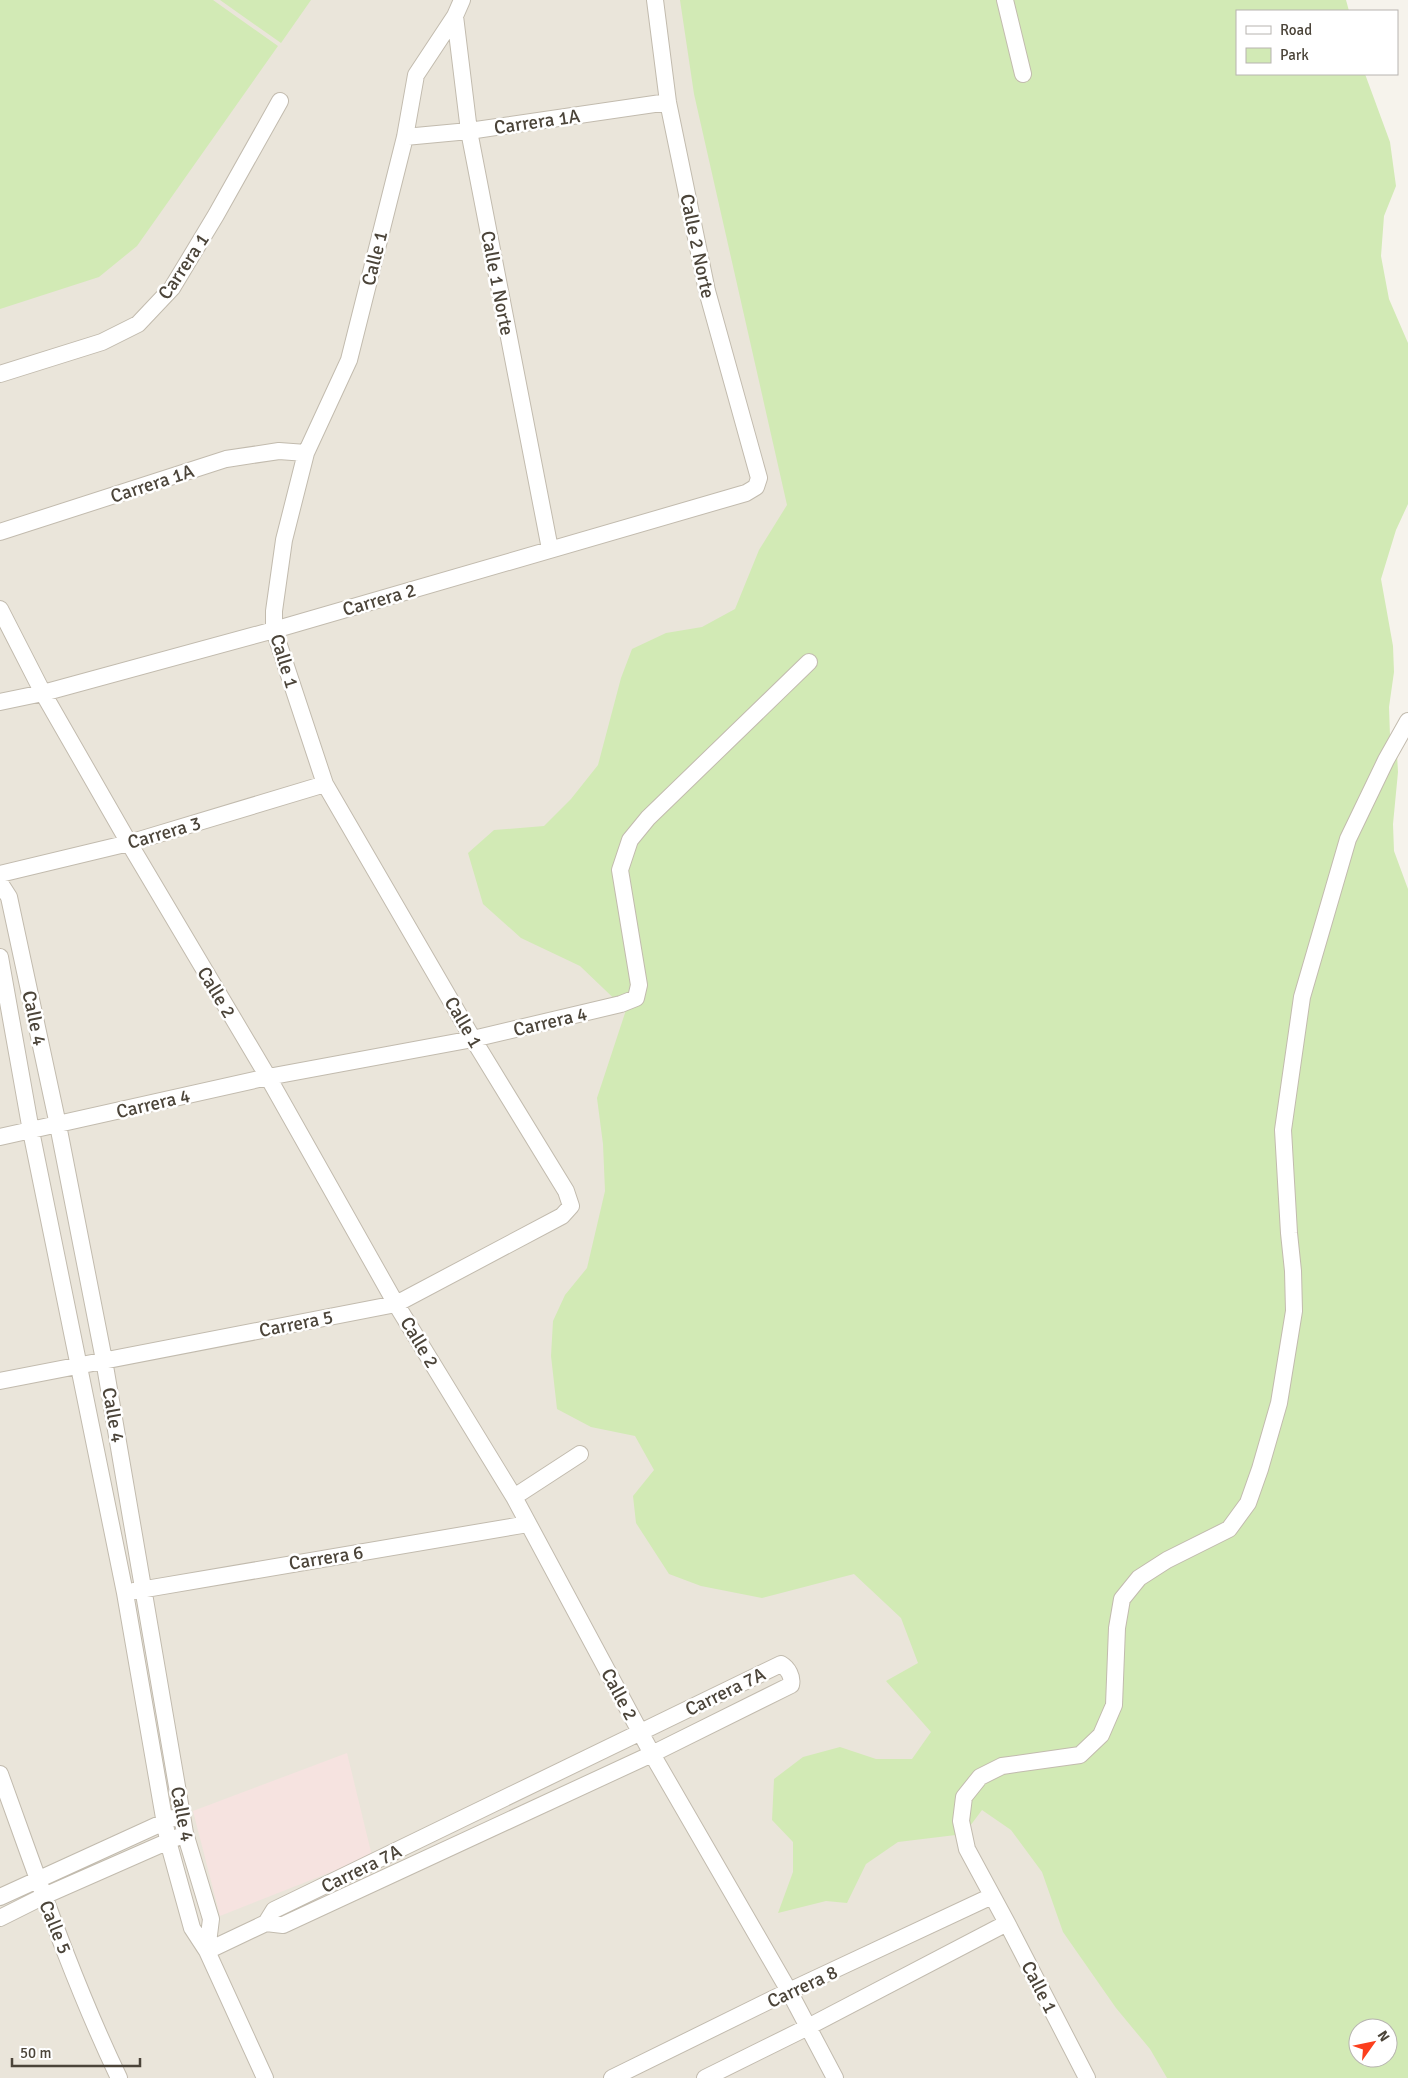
<svg xmlns="http://www.w3.org/2000/svg" width="1408" height="2078" font-family="Signika,sans-serif">
  <rect width="100%" height="100%" fill="#f6f3ec"/>
  <path fill="#eae5da" d="M0,0H1095L1358,2028V2058H1388L1408,2078H0Z"/>
  <path fill="#f6e3e0" d="M347,1753L372,1856L220,1916L193,1811Z"/>
  <path fill="#d2eab5" fill-rule="evenodd" d="M0,0H213L278,46L137,246L99,277L0,309Z
    M220,0H311L281,43Z
    M680,0H1346L1349,11H1237V74H1365L1390,142L1396,186L1384,216L1381,256L1389,299L1408,343V504L1396,530L1381,579L1393,646L1394,672L1389,707L1390,736L1397,754L1398,772L1393,824L1394,851L1408,889V2078H1167L1150,2049L1116,2008L1063,1932L1042,1872L1011,1830L982,1810L964,1834L898,1842L866,1864L847,1903L826,1901L778,1913L793,1872V1842L772,1820L774,1779L803,1757L840,1747L876,1759H912L931,1732L886,1681L918,1663L901,1618L854,1574L762,1598L701,1586L669,1574L636,1523L633,1496L654,1470L635,1436L591,1427L557,1409L551,1356L553,1321L565,1295L587,1268L605,1191L603,1144L597,1098L626,1010L580,966L521,938L483,904L468,853L494,830L544,826L571,799L598,765L621,678L632,649L666,633L702,627L735,609L759,550L787,505L694,94ZM1358,2028H1388V2058H1358Z"/>
  <g fill="none" stroke-linecap="round" stroke-linejoin="round">
    <g stroke="#c2bbae" stroke-width="18">
      <path id="minor" d="M1005,0L1023,74
        M455,16L469,131L550,549
        M405,137L469,131L668,102
        M0,374L102,342L138,324L172,288L216,215L280,101
        M0,532L226,459L279,451L306,453
        M0,609L43,693L129,843L268,1077L396,1304L514,1497L652,1754L789,1991L835,2078
        M0,702L43,693L274,630L746,493L756,487L759,478L707,291L668,102L655,0
        M0,874L129,843L325,784
        M0,883L9,897L58,1125L104,1360L185,1833L211,1919L207,1951
        M0,957L31,1131L125,1593L168,1841L192,1928L207,1951L265,2078
        M0,1137L268,1077L473,1039L621,1004L636,998L639,985L620,870L630,840L648,818L809,662
        M0,1381L396,1304L562,1216L571,1206L566,1191L473,1039L325,784L274,630V611L284,540L306,453L349,360L405,137L416,75L455,16L462,0
        M514,1497L580,1454
        M134,1591L528,1524
        M0,1774C37,1876 72,1980 119,2078
        M0,1897L173,1818
        M0,1918L44,1896L178,1837
        M207,1951L266,1923L283,1925L652,1754L791,1685C793,1677 788,1668 781,1664L274,1910L266,1923
        M612,2078L789,1991L992,1896
        M705,2078L808,2027L1007,1923
        M1087,2078L1007,1923L967,1849L961,1821L964,1797L980,1777L1002,1766L1080,1755L1101,1735L1114,1705L1117,1628L1122,1599L1139,1578L1167,1560L1229,1529L1248,1503L1260,1469L1279,1403L1294,1311L1293,1271L1289,1233L1283,1130L1302,997L1348,839L1386,760L1408,721"/>
    </g>
    <use href="#minor" stroke="#fff" stroke-width="16"/>
  </g>
  <g text-anchor="middle" stroke-width="5" stroke-linejoin="round" paint-order="stroke">
    <g font-size="19" fill="#4b4439" stroke="#fff">
      <text transform="translate(537 121) rotate(-8)" y="7">Carrera 1A</text>
      <text transform="translate(698 246) rotate(78)" y="7">Calle 2 Norte</text>
      <text transform="translate(374 258) rotate(-76)" y="7">Calle 1</text>
      <text transform="translate(183 266) rotate(-56)" y="7">Carrera 1</text>
      <text transform="translate(498 283) rotate(79)" y="7">Calle 1 Norte</text>
      <text transform="translate(152 483) rotate(-18)" y="7">Carrera 1A</text>
      <text transform="translate(379 599) rotate(-16)" y="7">Carrera 2</text>
      <text transform="translate(285 661) rotate(73)" y="7">Calle 1</text>
      <text transform="translate(164 832) rotate(-16)" y="7">Carrera 3</text>
      <text transform="translate(217 992) rotate(59)" y="7">Calle 2</text>
      <text transform="translate(35 1018) rotate(78)" y="7">Calle 4</text>
      <text transform="translate(550 1021) rotate(-13)" y="7">Carrera 4</text>
      <text transform="translate(464 1022) rotate(60)" y="7">Calle 1</text>
      <text transform="translate(153 1103) rotate(-13)" y="7">Carrera 4</text>
      <text transform="translate(296 1323) rotate(-11)" y="7">Carrera 5</text>
      <text transform="translate(420 1342) rotate(59)" y="7">Calle 2</text>
      <text transform="translate(114 1415) rotate(80)" y="7">Calle 4</text>
      <text transform="translate(326 1557) rotate(-9)" y="7">Carrera 6</text>
      <text transform="translate(725 1691) rotate(-26)" y="7">Carrera 7A</text>
      <text transform="translate(620 1694) rotate(62)" y="7">Calle 2</text>
      <text transform="translate(183 1814) rotate(79)" y="7">Calle 4</text>
      <text transform="translate(361 1868) rotate(-26)" y="7">Carrera 7A</text>
      <text transform="translate(56 1927) rotate(68)" y="7">Calle 5</text>
      <text transform="translate(802 1986) rotate(-25)" y="7">Carrera 8</text>
      <text transform="translate(1040 1987) rotate(63)" y="7">Calle 1</text>
    </g>
  </g>
  <rect x="1236" y="10" width="162" height="65" fill="#ffffff" stroke="#b7b4b0"/>
  <rect x="1246" y="26" width="25" height="8" fill="#ffffff" stroke="#b7b4b0"/>
  <text x="1280" y="35" font-size="15" fill="#4b4439">Road</text>
  <rect x="1246" y="48" width="25" height="15" fill="#d2eab5" stroke="#b7b4b0"/>
  <text x="1280" y="60" font-size="15" fill="#4b4439">Park</text>
  <g transform="translate(1373 2043) rotate(57)"><circle r="24" fill="#ffffff" stroke="#b7b4b0"/>
  <path d="M0-4L9 19L0 12L-9 19Z" fill="#fc3f1d"/>
  <text y="-8" font-size="14" font-weight="bold" text-anchor="middle" fill="#4b4439">N</text>
  </g>
  <path d="M12 2058v8h128v-8" fill="none" stroke="#4b4439" stroke-width="2.5"/>
  <text x="20" y="2058" font-size="15" fill="#4b4439" stroke="#ffffff" stroke-width="4" paint-order="stroke">50 m</text>
</svg>
